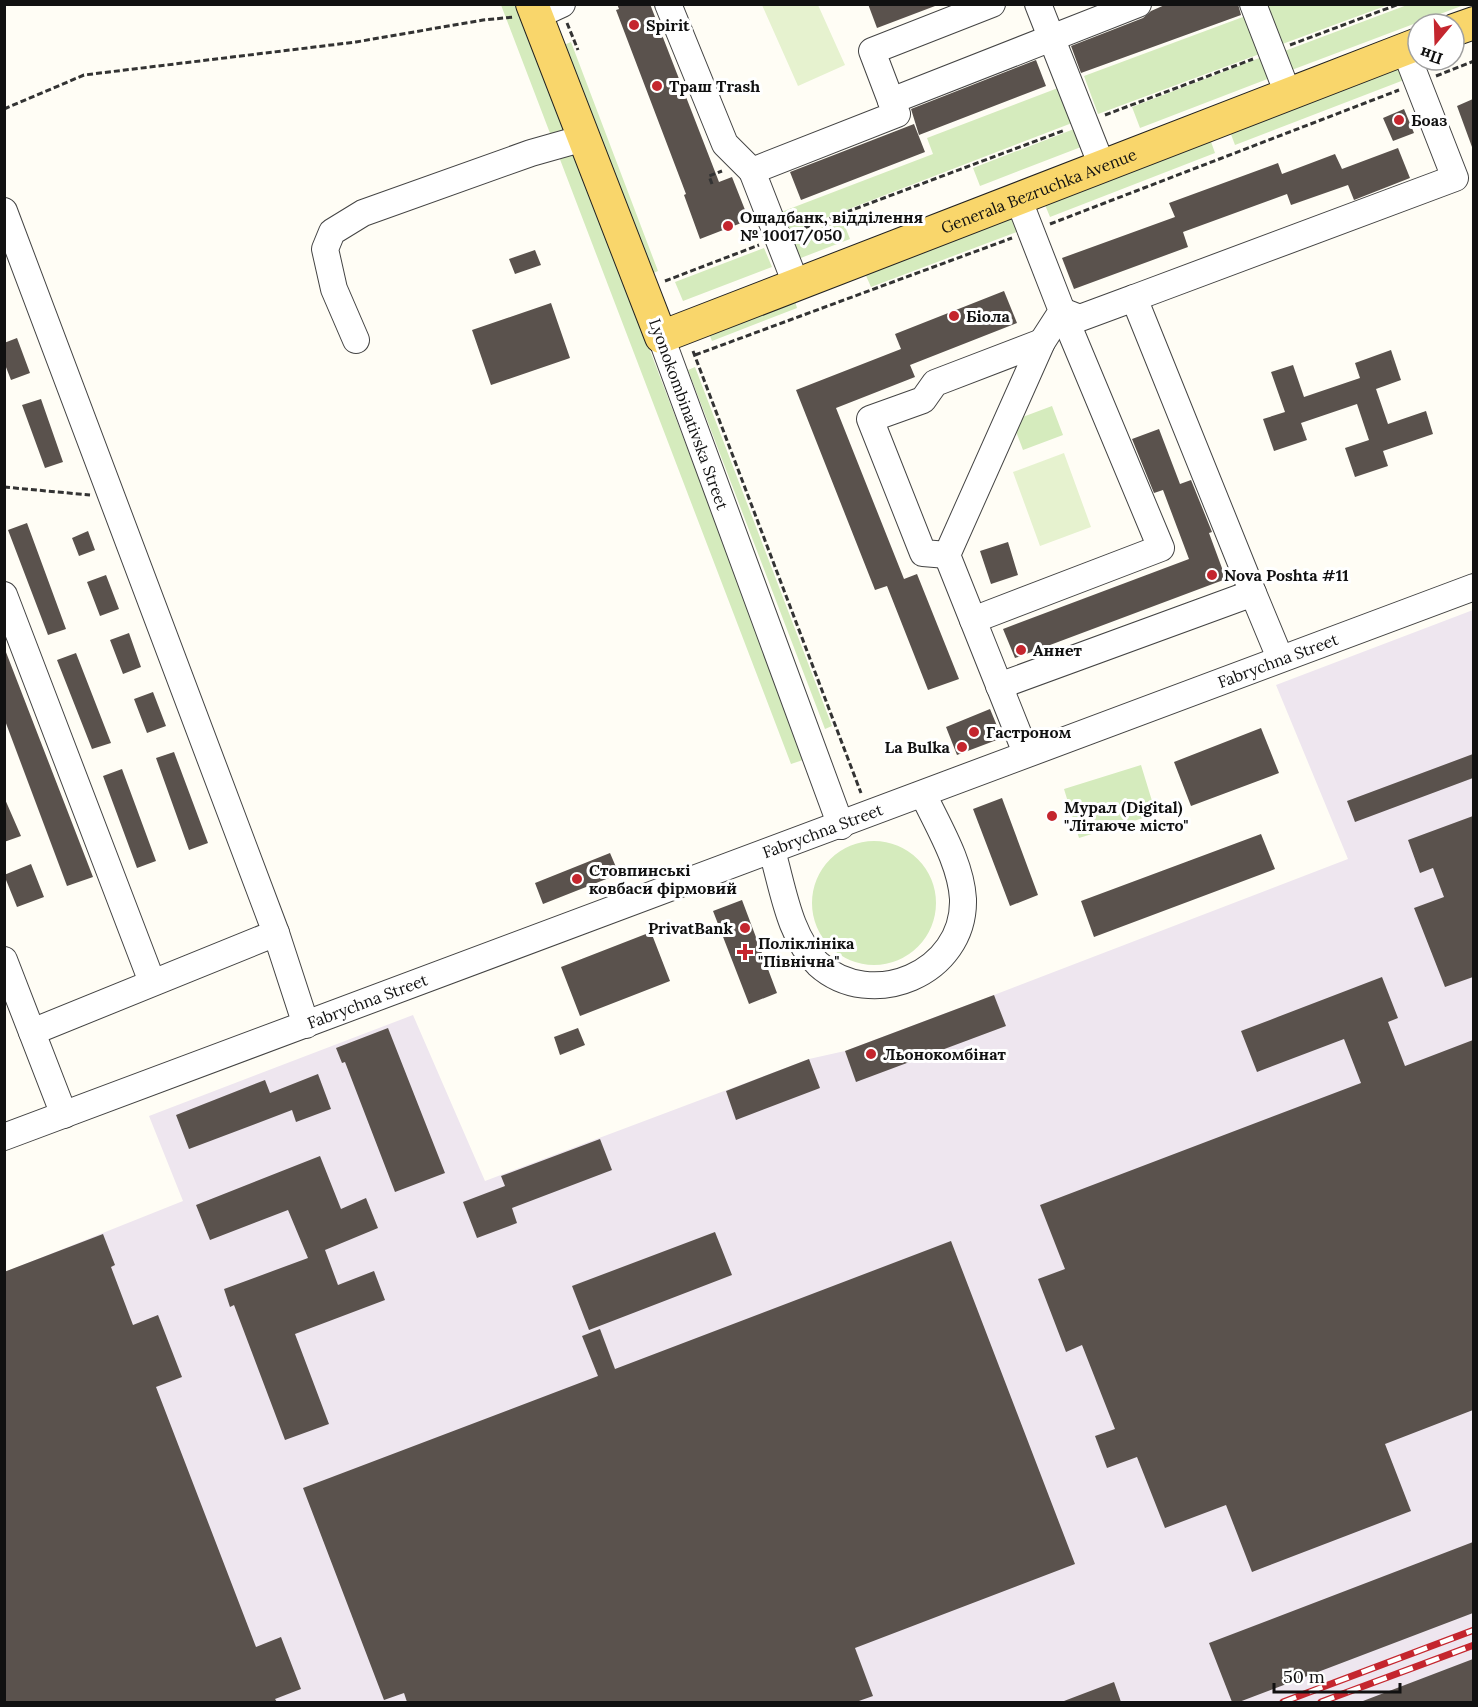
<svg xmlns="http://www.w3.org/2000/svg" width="1478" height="1707" font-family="Lora,serif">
  <rect width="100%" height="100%" fill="#fffdf5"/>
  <path fill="#eee6ef" d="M1473,610V1702H5V1272L183,1201L149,1116L413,1015L485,1181L809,1059L845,1051L994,995L1348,859L1276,685Z"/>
  <path fill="#d5ebbd" d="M501,5H518L806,759L791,764Z
    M1261,5H1388L1277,46Z
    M1407,5H1464L1289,71L1282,52Z
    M1251,14L1265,52L1098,114L1084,76Z
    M571,42L658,271L651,274L564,45Z
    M1267,55L1275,76L1140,128L1132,107Z
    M1398,64L1404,80L1235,145L1229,129Z
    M1058,88L1072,123L784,234L776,214L933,154L927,138Z
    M1074,129L1081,147L980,186L973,168Z
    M1209,136L1215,153L1050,217L1043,200Z
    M1015,213L1022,230L871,287L864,271Z
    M842,219L850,239L793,261L785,242Z
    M764,248L772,267L683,301L675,282Z
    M795,301L797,308L712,341L709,334Z
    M695,367L832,726L825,729L688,370Z
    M1052,406L1063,435L1023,450L1012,421Z
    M1141,765L1156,814L1079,838L1064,789Z
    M812 903a62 62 0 1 1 124 0a62 62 0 1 1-124 0Z"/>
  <path fill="#e6f2cf" d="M762,5H818L845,65L798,86Z
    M1064,453L1091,527L1040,546L1013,472Z"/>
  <path fill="#5a524d" d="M617,4H650L719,182L732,177L749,220L700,239L684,195L686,194L616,10L619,9Z
    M868,4H934L935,6L877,28Z
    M1167,4H1238L1241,15L1081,73L1071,46L1143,18L1151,11Z
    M1036,60L1046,86L919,135L911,109Z
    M1473,99V147H1472L1457,106Z
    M1404,109L1414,133L1393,141L1383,118Z
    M914,124L925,152L801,200L790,172Z
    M1398,148L1410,178L1354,200L1348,185L1291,205L1287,194L1183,232L1188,247L1074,289L1062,258L1175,217L1169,203L1278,163L1282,174L1335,154L1342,169Z
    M535,250L541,265L515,274L509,259Z
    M1004,291L1017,323L910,365L915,377L836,408L904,579L917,574L959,679L928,690L887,586L875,590L796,390L901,349L895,334Z
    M551,303L570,358L491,385L472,330Z
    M17,338L30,373L11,380L4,362V343Z
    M1391,350L1401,380L1376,389L1388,424L1426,411L1433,434L1383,451L1388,466L1355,477L1345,448L1369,440L1357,404L1301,423L1307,440L1274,451L1263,419L1285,412L1271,372L1293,365L1304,397L1360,378L1355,363Z
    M41,399L63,462L45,468L22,405Z
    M1159,429L1180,484L1191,480L1212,532L1209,533L1226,579L1015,658L1003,629L1189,559L1163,490L1154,493L1132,439Z
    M27,523L66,629L48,635L8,530Z
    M88,531L95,550L79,556L72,538Z
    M1008,542L1018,575L991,584L980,551Z
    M106,575L119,609L100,616L87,582Z
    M129,633L141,667L123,674L110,640Z
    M4,647L93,877L67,886L4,718Z
    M76,653L111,743L92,749L57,660Z
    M153,692L166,726L147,733L134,699Z
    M990,709L1002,738L957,755L946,727Z
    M1261,728L1279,773L1191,806L1174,762Z
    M174,752L208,843L189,850L156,758Z
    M1473,754V778L1355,822L1347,801Z
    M122,769L156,861L137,868L103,776Z
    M4,797L21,836L4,842Z
    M1002,798L1038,895L1010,906L973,809Z
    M1473,816V977L1445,987L1414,908L1444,897L1433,868L1420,873L1408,840Z
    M1261,834L1275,869L1094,937L1081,901Z
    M610,853L619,874L543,904L535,883Z
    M31,864L44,897L17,907L4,875Z
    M742,900L777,993L749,1004L713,911Z
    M651,932L670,981L580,1016L561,967Z
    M1382,977L1398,1018L1388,1022L1405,1066L1473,1040V1410L1385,1444L1411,1511L1252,1572L1226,1505L1165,1528L1137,1457L1107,1468L1095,1436L1115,1429L1082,1345L1066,1352L1038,1279L1065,1269L1040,1205L1361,1083L1344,1039L1257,1072L1241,1031Z
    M994,995L1006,1026L856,1082L845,1051Z
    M388,1028L445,1173L395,1192L345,1062L342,1063L336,1048Z
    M578,1028L585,1045L560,1055L554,1037Z
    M809,1059L820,1088L736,1120L726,1091Z
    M318,1074L331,1109L296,1122L292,1110L189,1149L176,1115L265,1080L270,1093Z
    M600,1139L612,1170L512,1208L517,1223L477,1238L463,1202L505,1186L501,1176Z
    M320,1156L341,1209L366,1198L378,1228L325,1250L338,1285L374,1271L385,1300L295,1334L329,1424L285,1440L234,1305L230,1307L224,1289L308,1258L288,1210L210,1240L196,1205Z
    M715,1232L732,1275L589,1330L572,1286Z
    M103,1234L115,1265L111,1267L133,1325L158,1315L182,1377L156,1387L256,1647L281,1637L301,1689L275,1699L277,1702H4V1272Z
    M951,1241L1075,1564L855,1648L873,1696L856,1702H407L404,1693L384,1700L303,1488L598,1376L582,1336L600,1329L615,1369Z
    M1473,1542V1613L1239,1702H1232L1209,1643Z
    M1473,1659V1702H1363V1701Z
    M1114,1682L1121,1702H1064V1701Z"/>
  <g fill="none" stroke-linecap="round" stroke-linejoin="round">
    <g stroke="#444" stroke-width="28">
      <g id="minor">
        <path d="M668,4L725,144L752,171"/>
        <path d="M1038,4L1102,166"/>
        <path d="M1253,4L1288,94"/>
        <path d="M536,16L562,4"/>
        <path d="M891,101L872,51L992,4"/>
        <path d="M1018,198L1062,311L1042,342L947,555L1026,753"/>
        <path d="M4,211L276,933L32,1032"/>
        <path d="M796,284L752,171L897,114L891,101L1138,4"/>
        <path d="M1134,298L1455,178L1405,50"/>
        <path d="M661,337L841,826"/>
        <path d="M356,340L334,289L325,249L332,232L363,213L531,153L584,138"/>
        <path d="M947,555L923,553L870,419L923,400L935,383L1042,342"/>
        <path d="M4,595L152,982"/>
        <path d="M973,620L1161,548L1062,311L1080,318L1134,298L1253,593"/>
        <path d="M999,686L1253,593L1280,658"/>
        <path d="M772,851C783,888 789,936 818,964C871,1012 965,974 963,899C961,863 938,826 923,794"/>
        <path d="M276,933L306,1025"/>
        <path d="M4,960L64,1115"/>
        <path id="s1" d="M4,1137L1474,587"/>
      </g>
    </g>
    <g stroke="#222" stroke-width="34">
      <g id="major">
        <path id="s2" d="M532,4L661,337L1418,44"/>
        <path d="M1454,30L1474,23"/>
      </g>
    </g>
    <path stroke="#333" stroke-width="3" stroke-dasharray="6 3" stroke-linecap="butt" d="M567,23L578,50
      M1290,45L1399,4
      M1436,76L1474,61
      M4,109L84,75L356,42L483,20L514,17
      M1105,115L1253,59
      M712,184L709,176L722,171
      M1050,224L1399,90
      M796,231L1065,130
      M665,281L759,245
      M693,351L861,793
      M695,355L1012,238
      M4,487L90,495"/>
    <use href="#minor" stroke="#fff" stroke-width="26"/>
    <use href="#major" stroke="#f9d66b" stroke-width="32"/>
    <g stroke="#c4262e" stroke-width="7">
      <path id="rail" d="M1283,1702L1474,1630
        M1321,1702L1474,1645"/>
    </g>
    <use href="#rail" stroke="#fff" stroke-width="4.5" stroke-dasharray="14" stroke-linecap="butt"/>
  </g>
  <g fill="#c4262e" stroke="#fff" stroke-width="2">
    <circle cx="634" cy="25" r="6"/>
    <circle cx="657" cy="86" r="6"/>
    <circle cx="1399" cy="120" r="6"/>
    <circle cx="728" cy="226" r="6"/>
    <circle cx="954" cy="316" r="6"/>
    <circle cx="1212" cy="575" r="6"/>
    <circle cx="1021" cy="650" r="6"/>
    <circle cx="974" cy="732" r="6"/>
    <circle cx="962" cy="747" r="6"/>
    <circle cx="1052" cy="816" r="6"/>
    <circle cx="577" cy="879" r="6"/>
    <circle cx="745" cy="928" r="6"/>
    <path d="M742 943h6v6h6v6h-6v6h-6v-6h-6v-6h6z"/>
    <circle cx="871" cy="1054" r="6"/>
  </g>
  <g text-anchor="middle" stroke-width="6" stroke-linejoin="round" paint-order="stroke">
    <g font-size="16" font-weight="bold" fill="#111" stroke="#fff" text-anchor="start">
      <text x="646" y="31">Spirit</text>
      <text x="669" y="92">Траш Trash</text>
      <text x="1411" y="126">Боаз</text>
      <text x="740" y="223">Ощадбанк, відділення<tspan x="740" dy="18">№ 10017/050</tspan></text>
      <text x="966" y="322">Біола</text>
      <text x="1224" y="581">Nova Poshta #11</text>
      <text x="1033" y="656">Аннет</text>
      <text x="986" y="738">Гастроном</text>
      <text x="950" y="753" text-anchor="end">La Bulka</text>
      <text x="1064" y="813">Мурал (Digital)<tspan x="1064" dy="18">"Літаюче місто"</tspan></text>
      <text x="589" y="876">Стовпинські<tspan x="589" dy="18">ковбаси фірмовий</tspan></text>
      <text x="733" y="934" text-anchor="end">PrivatBank</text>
      <text x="758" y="949">Поліклініка<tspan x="758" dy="18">"Північна"</tspan></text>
      <text x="883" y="1060">Льонокомбінат</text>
    </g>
    <g font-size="16" fill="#111" stroke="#fff">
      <text dy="6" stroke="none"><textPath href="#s2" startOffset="762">Generala Bezruchka Avenue</textPath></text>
      <text transform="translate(689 414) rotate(70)" y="6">Lyonokombinativska Street</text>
      <text dy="6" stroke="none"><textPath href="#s1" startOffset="1360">Fabrychna Street</textPath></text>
      <text dy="6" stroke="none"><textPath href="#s1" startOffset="874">Fabrychna Street</textPath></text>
      <text dy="6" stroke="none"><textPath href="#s1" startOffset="388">Fabrychna Street</textPath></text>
    </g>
  </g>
  <rect width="1478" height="1707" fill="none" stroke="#111111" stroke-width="12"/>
  <g transform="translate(1436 42) rotate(199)"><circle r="28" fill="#ffffff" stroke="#a0a0a0" stroke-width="1.5"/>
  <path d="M0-4.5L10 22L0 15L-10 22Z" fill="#c4262e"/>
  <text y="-9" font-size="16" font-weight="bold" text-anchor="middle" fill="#111111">Пн</text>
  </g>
  <path d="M1274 1683v9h126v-9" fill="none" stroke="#111111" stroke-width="3"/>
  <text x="1283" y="1683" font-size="18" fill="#111111" stroke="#ffffff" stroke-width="4.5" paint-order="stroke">50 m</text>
</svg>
